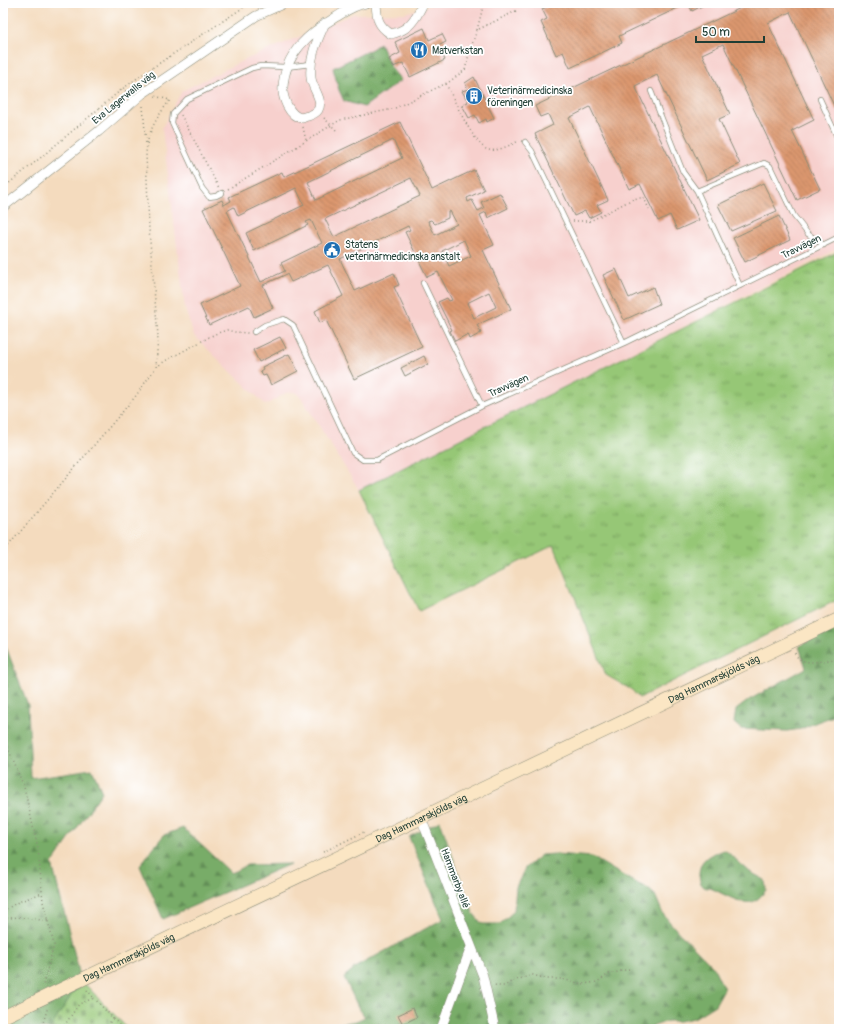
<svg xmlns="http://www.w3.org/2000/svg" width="842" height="1032" font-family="Pangolin,sans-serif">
  <defs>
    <pattern id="grass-tufts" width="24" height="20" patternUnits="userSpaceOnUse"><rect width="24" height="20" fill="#96c776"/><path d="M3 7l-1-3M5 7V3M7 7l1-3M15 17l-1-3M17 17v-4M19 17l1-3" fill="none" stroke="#7aa362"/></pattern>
    <pattern id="forest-firs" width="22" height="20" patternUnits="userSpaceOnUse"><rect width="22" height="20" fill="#78ac67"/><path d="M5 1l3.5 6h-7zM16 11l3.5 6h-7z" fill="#628d56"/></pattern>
    <pattern id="cemetery-stones" width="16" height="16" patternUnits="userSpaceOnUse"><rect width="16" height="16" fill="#96c776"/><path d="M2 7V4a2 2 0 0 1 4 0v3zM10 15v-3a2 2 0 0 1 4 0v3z" fill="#7aa362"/></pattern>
    <pattern id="building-back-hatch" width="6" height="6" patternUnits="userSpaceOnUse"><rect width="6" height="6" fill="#dc976e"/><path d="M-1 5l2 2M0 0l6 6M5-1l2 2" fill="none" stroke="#b27c5b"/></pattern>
  </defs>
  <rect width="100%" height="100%" fill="#fff"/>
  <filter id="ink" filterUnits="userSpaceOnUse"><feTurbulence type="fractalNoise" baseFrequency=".025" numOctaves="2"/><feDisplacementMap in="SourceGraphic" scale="8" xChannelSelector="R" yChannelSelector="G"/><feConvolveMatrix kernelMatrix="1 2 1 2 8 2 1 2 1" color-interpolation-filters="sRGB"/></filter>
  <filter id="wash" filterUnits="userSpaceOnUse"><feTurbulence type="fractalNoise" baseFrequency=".012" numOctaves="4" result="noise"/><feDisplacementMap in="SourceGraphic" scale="16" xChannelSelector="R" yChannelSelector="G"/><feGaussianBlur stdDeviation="0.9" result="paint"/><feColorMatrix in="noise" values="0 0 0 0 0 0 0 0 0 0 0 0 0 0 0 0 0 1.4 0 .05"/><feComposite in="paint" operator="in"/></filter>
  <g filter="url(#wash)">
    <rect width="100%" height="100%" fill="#f4dbbe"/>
    <path fill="#f7d0cd" d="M439,3H839V248L359,490L301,397L295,392L285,393L266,405L194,336L185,309L162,128L182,91L240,62L353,14L405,13Z"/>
    <path fill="url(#grass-tufts)" stroke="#5a8255" d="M839,251V599L639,698L632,690L606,675L554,545L419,611L359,490L492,423Z"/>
    <path fill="url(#forest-firs)" stroke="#4c744e" d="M380,43L391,68L401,80L364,107L344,101L339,90L333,68L372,49Z
      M839,626V714L817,722L801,729L787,731L741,729L734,723L736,710L749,700L806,668L799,646Z
      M3,639L28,705L31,778L92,769L102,792L52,864L81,980L50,1029H3Z
      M440,821L473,913L482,924H500L514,911L516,887L525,868L541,855L556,854L592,857L632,881L647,888L655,895L663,914L679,933L696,949L713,966L724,989L715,1005L694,1018L679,1021H668L645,1029H317L333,1025L356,1021L365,1017L358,1007L344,977L356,967L443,919L409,837Z
      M183,828L231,873L247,865L290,864L163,919L140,866L153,848L164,835Z
      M725,850L750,872L765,880L766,890C762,895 758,900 752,902C740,905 721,892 710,888C708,888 706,888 704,887C700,884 700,880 699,876C699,858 710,854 725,850Z"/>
    <path fill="url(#cemetery-stones)" stroke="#5a8255" d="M81,980L128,1029H50Z"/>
    <g id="blocks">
      <path fill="url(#building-back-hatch)" fill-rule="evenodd" d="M555,3H708L692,11L689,5L687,6L686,4L619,36L622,43L570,68L563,52L556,55L541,22L547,19L542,9Z
        M751,3H839V109L836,110L790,12L768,23L814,120L792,131L820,189L797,200L723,44L702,54L730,114L719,119L740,164L707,180L657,75L635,86L699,220L677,230L670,215L658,221L640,184L629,189L590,107L569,118L608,200L597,205L601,212L589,218L585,211L574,216L535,134L553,125L548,114L540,117L535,106Z
        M424,28L429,40L442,34L446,42L438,46L445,60L410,77L403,63L393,67L389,59L400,53L395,42Z
        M474,77L494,118L487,122L486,119L479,123L475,115L469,118L462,105L468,102L462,91L468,89L465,83Z
        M400,122L432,190L474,170L484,190L467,198L468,202L472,200L478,211L484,208L481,202L500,193L508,208L488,218L486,212L480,215L494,245L483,250L511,309L477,325L481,333L470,339L468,334L455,341L450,331L452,330L438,302L447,298L449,301L452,300L438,272L427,277L405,232L410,230L408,226L340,259L355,291L394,273L399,285L394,287L422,347L354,379L326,320L320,323L315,311L343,296L328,265L291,282L287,274L263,285L273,308L254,317L249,306L209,325L200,305L240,286L203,209L222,200L224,205L231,201L229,197L282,172L284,177ZM393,140L402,158L316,200L308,182ZM411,178L420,196L334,237L325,219ZM296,188L304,205L246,233L254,251L308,225L306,222L311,220L322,243L281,263L285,271L261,282L227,211L234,207L238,216ZM450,211L457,224L435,235L428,221L431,220L435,224L448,218V212ZM464,240L471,256L449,266L442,251ZM489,292L496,307L474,318L467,303Z
        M763,183L777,211L731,231L718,205Z
        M779,216L790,240L745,262L733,238Z
        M616,269L629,298L653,287L659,304L624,320L603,275Z
        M280,337L286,348L259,362L253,350Z
        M289,354L298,371L271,385L266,375L263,376L260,371L263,369L262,367Z
        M424,356L428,364L405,376L401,368Z
        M413,1008L417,1017L403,1024L398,1015Z"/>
    </g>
  </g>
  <g filter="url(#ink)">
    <use href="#blocks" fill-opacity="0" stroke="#8a8c79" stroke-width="1"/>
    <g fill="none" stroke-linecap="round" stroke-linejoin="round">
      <g stroke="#8a8c79" stroke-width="6">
        <path id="service" d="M651,91L683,172L697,191L740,286
          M820,99L839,141
          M525,142L532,151L624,343
          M697,191L764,163L770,166L794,216L808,234L824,245
          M222,193L216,196L209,197L202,188L172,123L173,114L187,99L252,68L261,66L286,67L311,64
          M423,283L482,406
          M254,332L265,325L284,319L293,325L353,453L363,460H377L482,406L624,343L839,237"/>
      </g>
      <g stroke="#8a8c79" stroke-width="10">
        <path id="minor" d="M376,3C377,18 377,25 391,34C404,31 410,26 417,15C419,11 422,7 423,3
          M325,23C317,41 309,57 311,78C312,88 324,100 318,110C316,113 311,115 308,116C307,116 302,118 302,118C289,117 282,97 283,87C285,53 309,33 336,17C346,11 354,5 366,3
          M3,207L99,131L142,94L256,16L285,3
          M421,818L483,976L495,1029
          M441,1029L471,947"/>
      </g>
      <g stroke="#8a8c79" stroke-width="14">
        <g id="secondary">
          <path id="s1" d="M3,1017L839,619"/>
        </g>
      </g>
      <path stroke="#8a8c79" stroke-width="1.5" stroke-dasharray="1 3" stroke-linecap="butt" d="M477,30L484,3
        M142,82L143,74
        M446,84C453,97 475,148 489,150C497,152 512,144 519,141
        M121,90L131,92
        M143,106L146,144
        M181,115L219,188
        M324,118L338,132
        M303,127L306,141
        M3,188L39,159L121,90L143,74L250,3
        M228,189L340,120L393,109L449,82L465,70L470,50L477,30L516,11
        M573,221H590L633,199L638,198H644L649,209
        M156,367L165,361L215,334L227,330L235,332L248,333
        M3,552L135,397L156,367L158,336L149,229L146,154C147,132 157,117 170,100L154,96
        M795,653C800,668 827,660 839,658
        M3,736L24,787L38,848L43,902L54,945L43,985
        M323,852L366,831
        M3,911L18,902L42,893
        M3,919L18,917L49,921
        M495,985L497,986H505L512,981L533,975L547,979H561L583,984L597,982L609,974L629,969
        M94,998L123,1029
        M40,1029L42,1026L47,1010L46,1008
        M62,1029L79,1004L94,998L86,989
        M105,1029L113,1018"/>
      <use href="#service" stroke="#fff" stroke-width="4.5"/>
      <use href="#minor" stroke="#fff" stroke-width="9"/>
      <use href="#secondary" stroke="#fbe6c4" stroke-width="13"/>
    </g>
  </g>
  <defs>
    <g id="restaurant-disc" transform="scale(0.9)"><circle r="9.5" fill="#1f6fb2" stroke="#fff"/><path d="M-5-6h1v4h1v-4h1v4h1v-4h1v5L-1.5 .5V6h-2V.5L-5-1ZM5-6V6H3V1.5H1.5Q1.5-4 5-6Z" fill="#fff"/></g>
    <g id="building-disc" transform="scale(0.9)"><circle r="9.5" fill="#1f6fb2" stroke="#fff"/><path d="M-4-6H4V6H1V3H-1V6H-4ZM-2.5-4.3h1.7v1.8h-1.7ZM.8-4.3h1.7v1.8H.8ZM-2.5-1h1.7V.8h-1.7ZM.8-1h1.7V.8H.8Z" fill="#fff"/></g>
    <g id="civic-disc" transform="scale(0.9)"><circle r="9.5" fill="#1f6fb2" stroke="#fff"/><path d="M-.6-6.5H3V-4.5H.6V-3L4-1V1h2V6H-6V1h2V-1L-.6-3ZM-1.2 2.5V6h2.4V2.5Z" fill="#fff"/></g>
  </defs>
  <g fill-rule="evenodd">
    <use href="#restaurant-disc" x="419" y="50"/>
    <use href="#building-disc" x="474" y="96"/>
    <use href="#civic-disc" x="332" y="250"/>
  </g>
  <g text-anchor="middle" stroke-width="3.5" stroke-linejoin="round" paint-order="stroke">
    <g font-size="10" fill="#1f3d34" stroke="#fff" text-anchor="start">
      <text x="432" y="54">Matverkstan</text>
      <text x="487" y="94">Veterinärmedicinska<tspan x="487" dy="12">föreningen</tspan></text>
      <text x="345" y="248">Statens<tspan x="345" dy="12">veterinärmedicinska anstalt</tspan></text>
    </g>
    <g font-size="10" fill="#1f3d34" stroke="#fff">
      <text transform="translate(123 97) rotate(-39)" y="4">Eva Lagerwalls väg</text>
      <text transform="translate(801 246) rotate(-26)" y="4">Travvägen</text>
      <text transform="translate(508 385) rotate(-24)" y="4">Travvägen</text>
      <text dy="4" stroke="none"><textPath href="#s1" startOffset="787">Dag Hammarskjölds väg</textPath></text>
      <text dy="4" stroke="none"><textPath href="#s1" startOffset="463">Dag Hammarskjölds väg</textPath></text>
      <text transform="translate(456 878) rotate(69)" y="4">Hammarby allé</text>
      <text dy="4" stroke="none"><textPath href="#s1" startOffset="139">Dag Hammarskjölds väg</textPath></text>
    </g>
  </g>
  <rect width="842" height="1032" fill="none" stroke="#fff" stroke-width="16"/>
  <path d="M696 36v6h68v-6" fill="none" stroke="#1f3d34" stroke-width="2"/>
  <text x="702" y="36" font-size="12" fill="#1f3d34" stroke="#ffffff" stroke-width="3" paint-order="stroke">50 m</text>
</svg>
